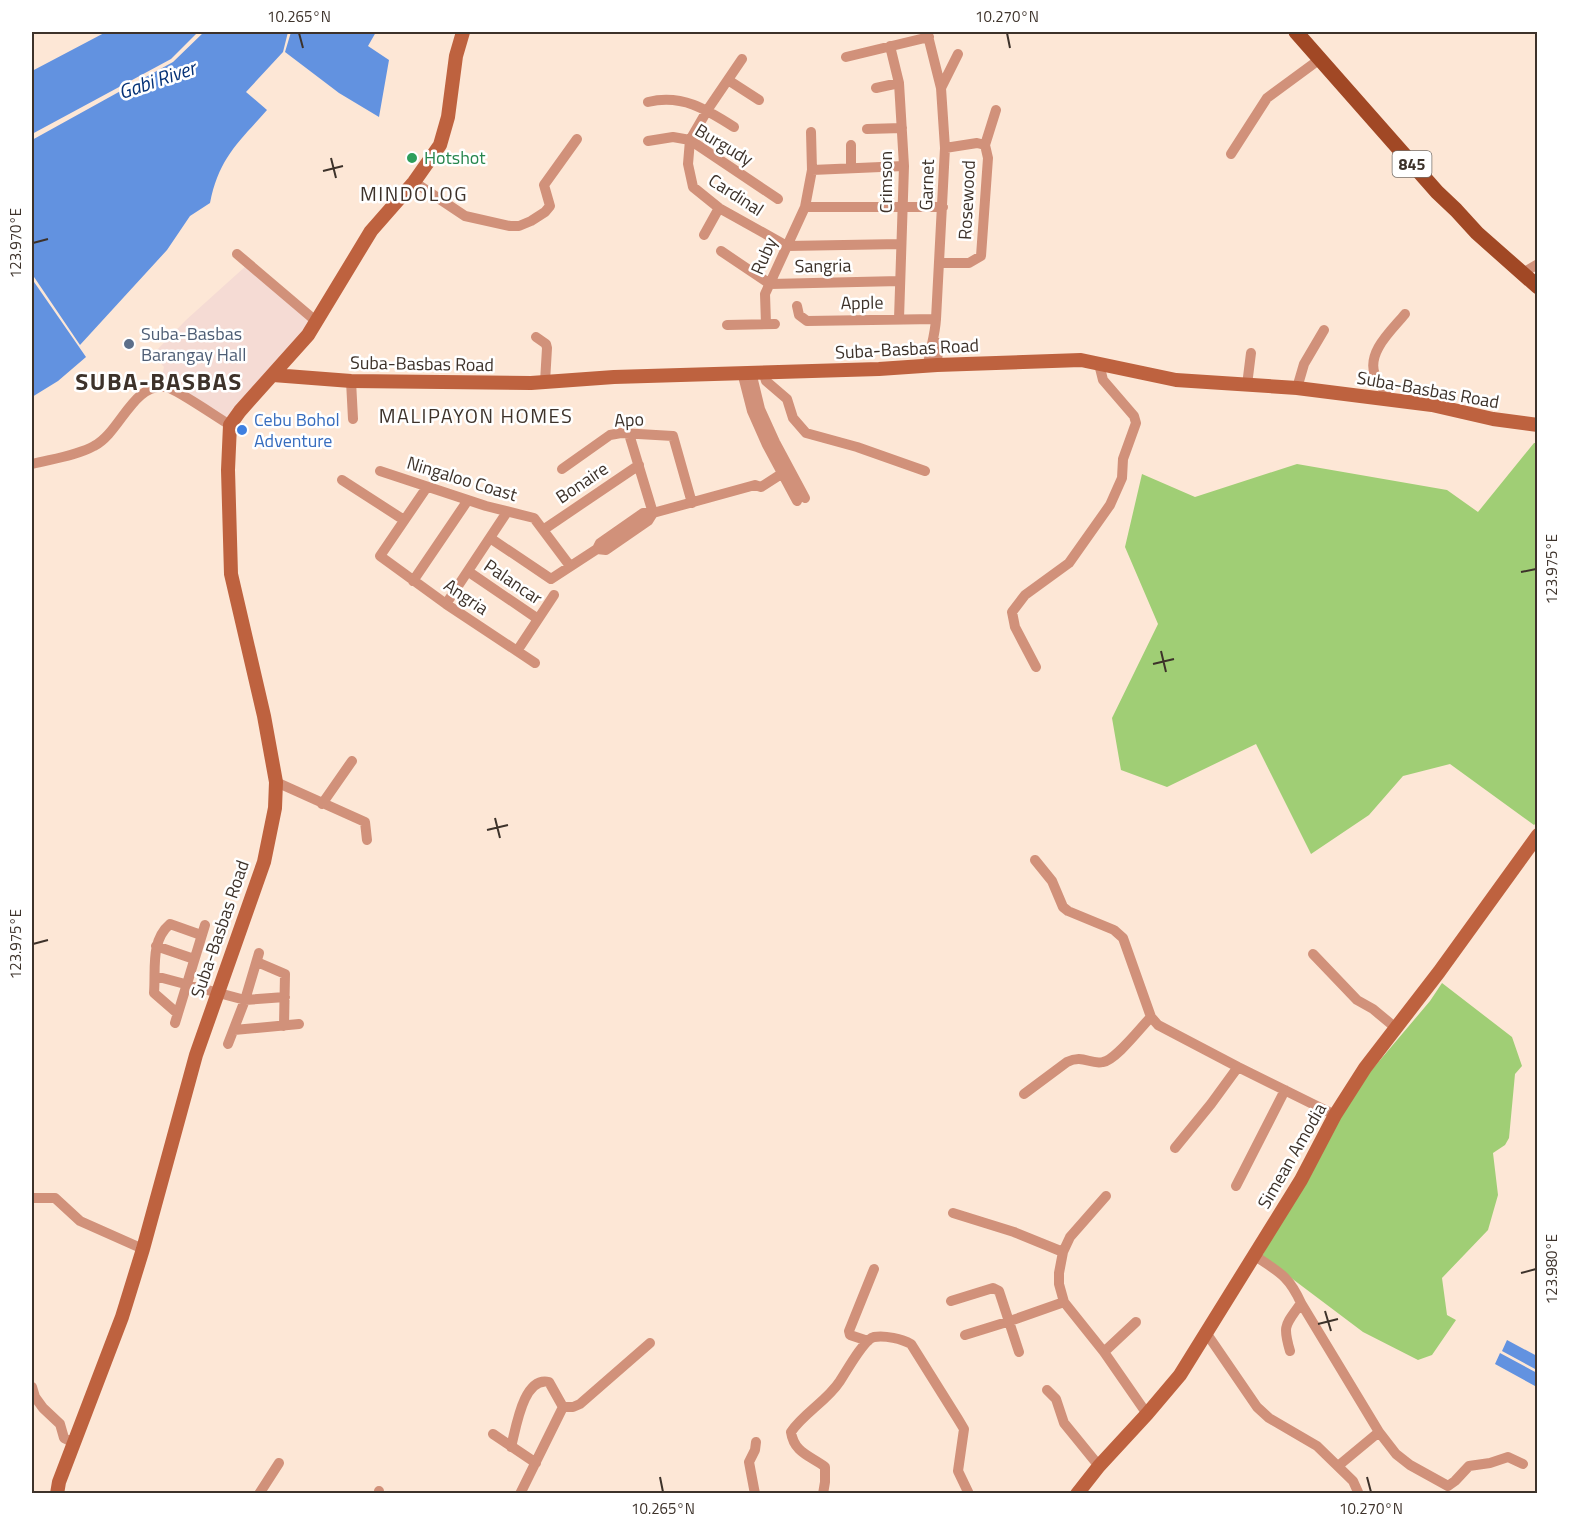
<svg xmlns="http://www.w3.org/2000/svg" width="1569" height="1525" font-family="'Titillium Web',sans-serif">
  <rect width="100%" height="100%" fill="#fde7d6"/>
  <path fill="#f5dbd4" d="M247,265L314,322L227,422L162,376L164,367L153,354L186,320Z"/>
  <path fill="#a0ce75" d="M1534,443H1538V821L1534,825L1450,764L1403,776L1369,815L1311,854L1256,744L1167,787L1121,770L1112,718L1158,624L1125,547L1142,474L1195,497L1297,464L1447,490L1478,512Z
    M1442,983L1512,1037L1522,1066L1515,1074L1509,1138L1505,1145L1493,1153L1498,1195L1488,1230L1442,1278L1447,1315L1456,1320L1432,1355L1418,1360L1363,1332L1262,1256L1359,1085L1430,1001Z"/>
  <path fill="#6292e0" d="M106,32H198L171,59L32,134V71Z
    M204,32H288L283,52L246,92L267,110C238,143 219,158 210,203L190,216L167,250L80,345L32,274V140L173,62Z
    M291,32H376L368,46L389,60L379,117L339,93L285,52Z
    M32,279L86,357L58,381L32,397Z
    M1507,1340L1537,1356V1370L1502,1351Z
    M1500,1353L1537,1373V1381L1535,1386L1495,1364Z"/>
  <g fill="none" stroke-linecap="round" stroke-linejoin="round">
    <path stroke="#d1917a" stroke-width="10" d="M927,32L941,88L945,148L936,319C935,336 930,349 928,365
      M890,46L899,83L904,166L899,319
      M846,57L929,37
      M742,59L708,109L690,140L688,164L693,187L719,208L787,246L901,244
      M728,80L759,100
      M876,88L899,83
      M941,88L958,54
      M648,102C682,94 706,109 734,127
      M867,129L902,128
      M648,141L673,137L690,140L778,199
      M851,145V168
      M945,148L977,143L985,145
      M1231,154L1267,98L1320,59
      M812,170L904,166
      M414,182L465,216L510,226H519L531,221L545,212L550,206L544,185L577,139
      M805,207H943
      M704,235L719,208
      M721,251L770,284L900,281
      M237,254L317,322
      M940,263H969L981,256L988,158L985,145L996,110
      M1521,274L1538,264
      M797,306L799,315L807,321L936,319
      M766,324L765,294L805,207L812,170L811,132
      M727,325L775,324
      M536,337L546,344L547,348L545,382
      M935,341L938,346L937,365
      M763,371L766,381L787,399L793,418L806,433L857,447L925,471
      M742,372L752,411L767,445L797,501
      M751,372L760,409L775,442L805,498
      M351,381L353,419
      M1247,385L1251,353
      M1297,388L1304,364L1324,330
      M1389,399C1385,391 1379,383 1375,375C1366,352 1393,329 1405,314
      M629,434L653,513
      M32,464C51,459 76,456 94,446C120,433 133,382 166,387C175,388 218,418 230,425
      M562,469L610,435L621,433L673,436L692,503
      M380,471L486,506L534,518L570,566
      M342,480L404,520
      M427,487L380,556L446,604L535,663
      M543,530L639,465
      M490,538L551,579L597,549L600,543L643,513H653L755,485L761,487L789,469
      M597,549L606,550L648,521L653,513
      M469,572L538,619
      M413,581L468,500
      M446,604L507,512
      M517,651L554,595
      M1036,667L1015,627L1012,612L1025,595L1069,563L1110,505L1122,478L1123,459L1136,423L1134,416L1103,380L1099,364
      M276,782L365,822L367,840
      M322,804L352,761
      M1035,860L1052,881L1063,907L1068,911L1114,930L1123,938L1151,1017L1158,1025L1238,1067L1335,1115
      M156,946L194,959
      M1313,954L1357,1000L1373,1009L1397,1029
      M257,962L285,974L284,1026
      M155,976L245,1000L285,997
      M177,1013L154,993C156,969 150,941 170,924L201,935
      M175,1023L205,925
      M234,1030L299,1024
      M228,1044L245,1000L259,953
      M1024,1094L1067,1062C1083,1054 1090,1065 1103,1062C1116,1060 1141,1027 1151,1017
      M1175,1148L1211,1104L1238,1067
      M1236,1186L1285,1090
      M1106,1196L1070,1237L1063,1252L1059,1273V1284L1064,1302L1104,1352L1147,1414
      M32,1198H55L80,1221L143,1249
      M953,1213L1014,1232L1063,1252
      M1255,1256C1279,1272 1289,1276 1301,1303L1379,1432L1396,1454L1410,1465L1448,1486L1455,1481L1469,1466L1490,1463L1508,1457L1523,1464
      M951,1301L993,1288L999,1291L1019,1352
      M1207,1334L1257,1407L1269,1418L1317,1446L1353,1481L1358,1492
      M965,1335L1010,1321L1064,1302
      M868,1341L850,1335L849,1331L874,1269
      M1290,1351C1282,1324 1286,1325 1301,1303
      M1104,1352L1136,1322
      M32,1387L35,1397L43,1408L60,1424L64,1438L74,1443
      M1047,1390L1056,1399L1064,1423L1099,1466
      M563,1407H573L580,1404L650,1343
      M493,1434L536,1463
      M511,1447C516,1429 523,1376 549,1382L563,1407
      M1338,1466L1379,1432
      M379,1491V1494
      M259,1494L279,1463
      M520,1494L563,1407
      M755,1494L749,1462L755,1450L756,1442
      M823,1494L825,1482V1467C811,1456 794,1453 791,1432C804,1413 827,1401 840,1381C846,1372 864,1339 874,1337C885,1335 902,1339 911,1344L958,1419L964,1429L958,1471L969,1494"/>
    <path stroke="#be623f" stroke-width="14" d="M273,375L351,381L531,383L614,377L879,369L937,365L1081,360L1176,380L1297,388L1432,405L1493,419L1538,425
      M57,1494L59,1482L122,1317L143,1249L196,1055L264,862L275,808L276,782L264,716L231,574L228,470L230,425L240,411L308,335L371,231L414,182L440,145L448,117L456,56L463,32
      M1077,1494L1099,1466L1147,1414L1180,1375L1301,1180L1335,1115L1365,1068L1439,972L1538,835"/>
    <path stroke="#a14825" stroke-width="15" d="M1296,32L1437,192L1456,210L1477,233L1538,287"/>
  </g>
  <path fill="none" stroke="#3d322a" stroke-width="2" d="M299,33L303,48M1007,33L1010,48M331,158L336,178M323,171L343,166M33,243L48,239M1521,572L1536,569M1161,651L1166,672M1153,664L1174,659M495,818L500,838M487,830L508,825M33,944L48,940M1521,1273L1536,1269M1325,1311L1331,1331M1318,1324L1338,1319M660,1477L663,1492M1367,1477L1371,1492"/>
  <circle fill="#2e9e5b" stroke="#fff" stroke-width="2" cx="412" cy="158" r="6"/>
  <circle fill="#5c6f8a" stroke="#fff" stroke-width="2" cx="129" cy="344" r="6"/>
  <circle fill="#3f7fe0" stroke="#fff" stroke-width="2" cx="242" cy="430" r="6"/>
  <g text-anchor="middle" stroke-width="5" stroke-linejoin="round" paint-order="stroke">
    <rect fill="#fff" stroke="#77706a" stroke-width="1.5" x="1392.5" y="151" width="39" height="26" rx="4.5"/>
    <g font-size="16" font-weight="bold" fill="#3d322a">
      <text x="1412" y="170">845</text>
    </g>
    <g font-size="18" fill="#3d322a" stroke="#fff">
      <text transform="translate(724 145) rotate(31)" y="6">Burgudy</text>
      <text transform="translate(886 182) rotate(-90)" y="6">Crimson</text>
      <text transform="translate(927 185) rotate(-88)" y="6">Garnet</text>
      <text transform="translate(736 195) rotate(33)" y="6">Cardinal</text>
      <text transform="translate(967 200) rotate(-87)" y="6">Rosewood</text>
      <text transform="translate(764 256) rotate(-66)" y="6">Ruby</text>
      <text transform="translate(823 266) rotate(-1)" y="6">Sangria</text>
      <text transform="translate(862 303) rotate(-1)" y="6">Apple</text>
      <text transform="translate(907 349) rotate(-3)" y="6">Suba-Basbas Road</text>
      <text transform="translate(422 364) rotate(1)" y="6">Suba-Basbas Road</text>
      <text transform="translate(1428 390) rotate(10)" y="6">Suba-Basbas Road</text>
      <text transform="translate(629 420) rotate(-3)" y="6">Apo</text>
      <text transform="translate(462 479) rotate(17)" y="6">Ningaloo Coast</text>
      <text transform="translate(582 483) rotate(-34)" y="6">Bonaire</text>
      <text transform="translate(513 582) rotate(34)" y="6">Palancar</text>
      <text transform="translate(466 597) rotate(34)" y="6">Angria</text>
      <text transform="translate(220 929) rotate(-71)" y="6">Suba-Basbas Road</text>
      <text transform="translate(1292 1156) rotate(-60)" y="6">Simean Amodia</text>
    </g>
    <g font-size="18" fill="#27864d" stroke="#fff" text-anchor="start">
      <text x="424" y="164">Hotshot</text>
    </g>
    <g font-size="18" fill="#4e5e75" stroke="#fff" text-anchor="start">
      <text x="141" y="340">Suba-Basbas<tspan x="141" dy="21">Barangay Hall</tspan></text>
    </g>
    <g font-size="18" fill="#366cbe" stroke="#fff" text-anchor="start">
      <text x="254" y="426">Cebu Bohol<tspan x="254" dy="21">Adventure</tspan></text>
    </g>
    <g font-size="20" font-style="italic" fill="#053277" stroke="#fff">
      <text transform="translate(157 80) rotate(-19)" y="7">Gabi River</text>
    </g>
    <g font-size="20" letter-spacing="1.5" fill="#3d322a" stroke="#fff">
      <text x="414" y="201">MINDOLOG</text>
      <text x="476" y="423">MALIPAYON HOMES</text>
    </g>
    <g font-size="24" font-weight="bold" letter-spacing="1.5" fill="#3d322a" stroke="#fff">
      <text x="159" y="390">SUBA-BASBAS</text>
    </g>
  </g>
  <rect width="1569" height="1525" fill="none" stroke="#ffffff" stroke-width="66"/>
  <rect x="33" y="33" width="1503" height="1459" fill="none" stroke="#3d322a" stroke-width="2"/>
  <g font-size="15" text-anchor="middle" fill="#3d322a">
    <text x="299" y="22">10.265°N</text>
    <text x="1007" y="22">10.270°N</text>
    <text transform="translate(16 243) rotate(-90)" y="5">123.970°E</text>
    <text transform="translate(1552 569) rotate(-90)" y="5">123.975°E</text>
    <text transform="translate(16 944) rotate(-90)" y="5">123.975°E</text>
    <text transform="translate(1552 1269) rotate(-90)" y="5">123.980°E</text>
    <text x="663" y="1514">10.265°N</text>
    <text x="1371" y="1514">10.270°N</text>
  </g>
</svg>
